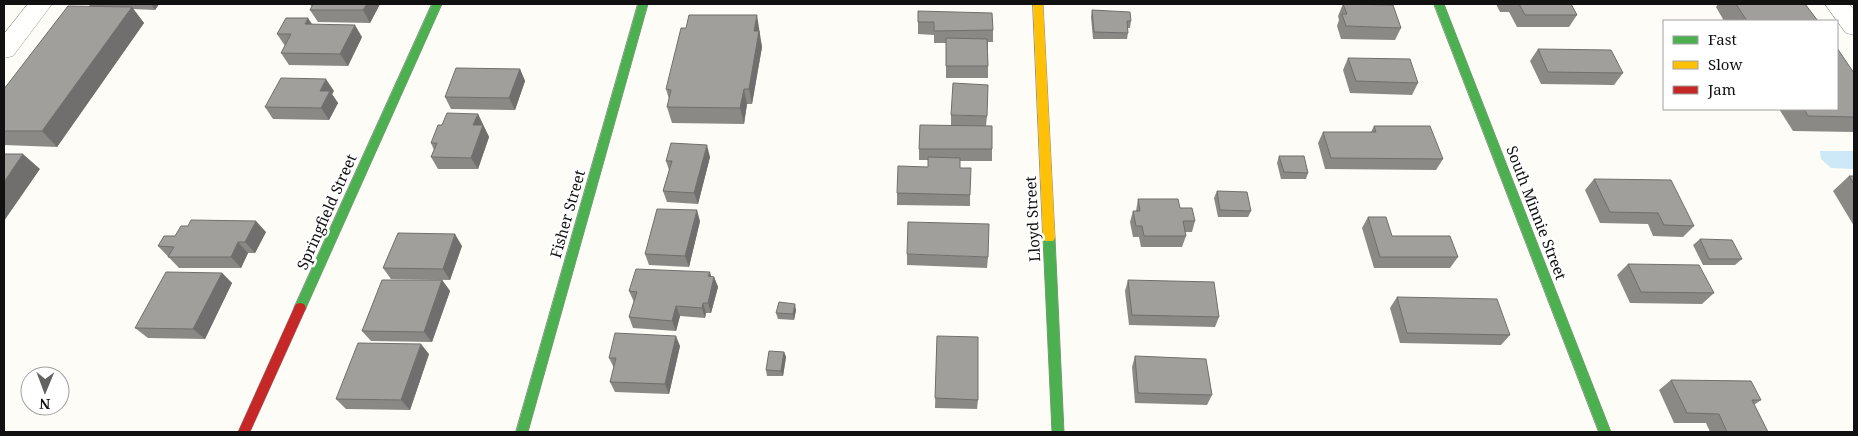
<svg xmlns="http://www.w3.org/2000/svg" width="1858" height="436" font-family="'Noto Serif',serif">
  <rect width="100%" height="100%" fill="#fdfcf7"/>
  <path fill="#cde8f7" d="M1820,151H1854V169L1831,168L1821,159Z"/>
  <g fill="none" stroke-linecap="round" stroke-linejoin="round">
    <g stroke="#979795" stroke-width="1">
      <path id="street" d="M28,4H52L13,56L4,58V34Z
        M1825,4H1849L1854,10V35L1846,33Z"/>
    </g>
    <g stroke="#8e8d8b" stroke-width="1">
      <path id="fast" d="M432,4H442L306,308L304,312L300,313L296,312L294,308Z
        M638,4H648L528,432H516Z
        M1434,4H1444L1611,432H1599Z
        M1049,233L1053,235L1055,238L1064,432H1052L1043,238L1045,235Z"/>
    </g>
    <g stroke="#8e8d8b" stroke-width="1">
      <path id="slow" d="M1033,4H1043L1055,238L1053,241H1045L1043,238Z"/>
    </g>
    <g stroke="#8e8d8b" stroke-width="1">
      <path id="jam" d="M300,303L304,304L306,308L250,432H238L294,308L296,304Z"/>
    </g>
    <use href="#street" fill="#fffffe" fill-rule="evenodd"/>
    <use href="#fast" fill="#4caf50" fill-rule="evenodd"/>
    <use href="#slow" fill="#ffc107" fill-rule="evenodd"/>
    <use href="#jam" fill="#c62828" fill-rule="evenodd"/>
  </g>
  <path fill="#8a8986" d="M88,4H159L155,10L133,9L144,23L57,147L4,145V89L91,7Z
    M310,4H380L370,23L318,22L310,10L312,7Z
    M1343,4L1401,28L1395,40L1341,39L1337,26L1339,20L1338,16Z
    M1496,4H1571L1577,15L1569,27H1517L1509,12H1500Z
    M1718,4H1805L1818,21H1724L1716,7Z
    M1092,10L1131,21L1130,28H1128V33L1127,39H1093L1091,17Z
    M918,11L993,30V42H988V78H946V43H934V35L918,34Z
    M312,24L362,37L348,66L289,65L281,53L285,46L277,34Z
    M760,31L759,34L762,47L752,104H747L744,124L672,123L667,107L669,99L666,89Z
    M1538,49L1623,73L1614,85L1541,84L1530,61Z
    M1348,58L1418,83L1412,95L1350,93L1343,70Z
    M520,69L525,81L515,110L451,109L445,97Z
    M1854,73V132L1793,131L1779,109H1837Z
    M334,91L332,94L338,103L329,120L273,119L265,107Z
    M478,114L489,137L478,169H438L431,157L434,150L431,143L442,125Z
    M951,115L987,116L986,126L992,149V161H960V168L970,195V206L897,205V193L928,167V160H919V149L951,126Z
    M1374,126L1443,159L1436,170L1325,169L1318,143L1323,132H1371Z
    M1279,156L1308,173L1306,179H1281L1277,163Z
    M710,157L698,204L667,202L663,191L669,170L666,161Z
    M1849,176H1854V226L1833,191Z
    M1594,179L1694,226L1683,237L1653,236L1648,224L1600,223L1585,190Z
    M1217,191L1251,211L1248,217H1218L1214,198Z
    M1138,199L1180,208L1195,221L1192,232H1185L1186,236L1182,247H1141L1139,237H1133L1130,222L1133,211H1136Z
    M1368,217L1392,236L1458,257L1450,268H1374L1362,228Z
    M700,221L689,267L649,265L645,254Z
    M266,232L255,253H248L241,268H179L158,246Z
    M1700,239L1742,259L1735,265H1703L1693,245Z
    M462,246L450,280L391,279L383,268Z
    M907,254L988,257L987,268L907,265Z
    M1628,264L1714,293L1702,304L1630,303L1617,275Z
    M222,273L232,283L205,339L148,338L135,328Z
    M711,276L714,277L718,287L711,313H706L705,318L680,316L676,331L633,328L629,317L634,302L629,291Z
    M442,280L450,291L432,342L371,341L362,331Z
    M1128,280L1219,317L1215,327L1129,325L1125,291Z
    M1397,297L1510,335L1501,345L1400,343L1390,308Z
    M796,310L794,320L778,319L776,313Z
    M937,336L978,400L977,409L935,408Z
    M680,346L669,394L615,392L610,382L614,368L609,358Z
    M784,352L786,357L783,376H767L766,370Z
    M429,354L410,410L346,409L336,399Z
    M1135,356L1212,395L1207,405L1135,403L1132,367Z
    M1671,380L1761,400L1754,405L1768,432H1710L1706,423H1674L1659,390Z"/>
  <path fill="#716f6d" d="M151,4H159L155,10Z
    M367,4H380L370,23L363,10Z
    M132,7L144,23L57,147L42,131Z
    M757,15L762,47L752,104L749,89L754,31Z
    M308,18L316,30L305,24Z
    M355,25L362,37L348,66L340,54Z
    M520,69L525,81L515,110L509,98Z
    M326,79L334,91L332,94L338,103L329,120L321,108L320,91Z
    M744,89L747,104L744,124L740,108Z
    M478,114L489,137L478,169L471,158L473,125Z
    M707,145L710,157L698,204L694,193Z
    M23,154L40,169L4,221V182Z
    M697,210L700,221L689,267L685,256Z
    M256,221L266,232L255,253L245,242Z
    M455,234L462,246L450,280L443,269Z
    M238,242L248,253L241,268L231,257Z
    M710,272L713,283L714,277L718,287L711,313L708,303V276Z
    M222,273L232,283L205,339L193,329Z
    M442,280L450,291L432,342L424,332Z
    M703,303L706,313L705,318L702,308Z
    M795,304L796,310L794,320L793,314Z
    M676,306L680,316L676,331L672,321Z
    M676,336L680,346L669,394L665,384Z
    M421,344L429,354L410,410L401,400Z
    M784,352L786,357L783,376L781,371Z"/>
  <path fill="#a19f9c" stroke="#716f6d" d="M313,4H367L363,10H310Z
    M1343,4L1393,5L1401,28L1346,26L1342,14H1347Z
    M1519,4H1571L1577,15H1525Z
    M1736,4H1805L1818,21H1747Z
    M68,6L132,7L42,131H4V89Z
    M1092,10L1130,12L1131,21H1127L1128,33L1094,32Z
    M918,11L992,13L993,30L934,31V22H918Z
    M689,15H757L754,31H759L749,89H744L740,108L667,107L671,90L666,89L681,28H686Z
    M286,18H308L305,24L355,25L340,54L281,53L291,34H277Z
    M946,38L987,39L988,66H946Z
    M1837,48L1854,73V117L1808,116L1804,109H1837Z
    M1538,49L1611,50L1623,73L1548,72Z
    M1348,58L1410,59L1418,83L1356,81Z
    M456,68L520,69L509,98L445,97Z
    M281,78L326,79L320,91H330L321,108L265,107Z
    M953,83L988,85L987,116L951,115Z
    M447,113L478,114L473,125H483L471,158L431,157L437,143H431L438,125H442Z
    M920,125L992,126V149H919Z
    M1374,126H1430L1443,159L1331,158L1323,132H1376Z
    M671,143L707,145L694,193L663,191L672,161H666Z
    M4,154H23L4,182Z
    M1279,156H1304L1308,173L1284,172Z
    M928,157L960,158V168H971L970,195L897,193L898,166L928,167Z
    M1849,176H1854V184Z
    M1594,179L1671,180L1694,226L1664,225L1658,213L1610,212Z
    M1217,191L1247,192L1251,211L1220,210Z
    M1138,199H1178L1180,208H1192L1195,221H1183L1186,236H1144L1142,226H1136L1133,211H1140Z
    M657,209L697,210L685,256L645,254Z
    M1368,217H1386L1392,236H1450L1458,257H1380Z
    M191,220L256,221L245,242H238L231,257H168L174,247L158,246L164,236H175L181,226H188Z
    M908,222L989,224L988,257L907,254Z
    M398,233L455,234L443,269L383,268Z
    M1700,239L1732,240L1742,259H1709Z
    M1628,264L1699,265L1714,293L1641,292Z
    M636,269L710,272L708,276L714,277L708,303H703L702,308L676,306L672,321L629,317L637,292L629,291Z
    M166,272L222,273L193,329L135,328Z
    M382,280H442L424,332L362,331Z
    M1128,280L1214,282L1219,317L1132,315Z
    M1397,297L1497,299L1510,335L1407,333Z
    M779,302L795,304L793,314L776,313Z
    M615,333L676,336L665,384L610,382L616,358H609Z
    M937,336L978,337V400L935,398Z
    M358,343L421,344L401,400L336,399Z
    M769,351L784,352L781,371L766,370Z
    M1135,356L1206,359L1212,395L1138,393Z
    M1671,380L1751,381L1761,400H1752L1768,432H1727L1719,414L1687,413Z"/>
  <g text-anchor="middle" stroke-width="5" stroke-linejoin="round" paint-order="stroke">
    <g font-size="15" fill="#111" stroke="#fff">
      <text transform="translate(327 212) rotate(-66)" y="5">Springfield Street</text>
      <text transform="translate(1536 213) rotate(69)" y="5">South Minnie Street</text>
      <text transform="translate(568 214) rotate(-74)" y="5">Fisher Street</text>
      <text transform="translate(1033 219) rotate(-93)" y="5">Lloyd Street</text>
    </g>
  </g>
  <rect width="1858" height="436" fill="none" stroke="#111111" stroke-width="10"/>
  <rect x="1663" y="20" width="175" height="90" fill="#ffffff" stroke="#a0a0a0"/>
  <rect x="1673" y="36" width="25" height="8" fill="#4caf50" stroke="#a0a0a0"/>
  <text x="1708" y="45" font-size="15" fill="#111111">Fast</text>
  <rect x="1673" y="61" width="25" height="8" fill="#ffc107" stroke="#a0a0a0"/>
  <text x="1708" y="70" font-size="15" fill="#111111">Slow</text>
  <rect x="1673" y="86" width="25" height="8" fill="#c62828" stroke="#a0a0a0"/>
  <text x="1708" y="95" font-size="15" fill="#111111">Jam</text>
  <g transform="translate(45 391) rotate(181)"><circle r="24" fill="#ffffff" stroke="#a0a0a0"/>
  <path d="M0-4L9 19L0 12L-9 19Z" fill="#646362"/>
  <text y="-8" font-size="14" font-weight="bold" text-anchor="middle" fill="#111111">N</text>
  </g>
</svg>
